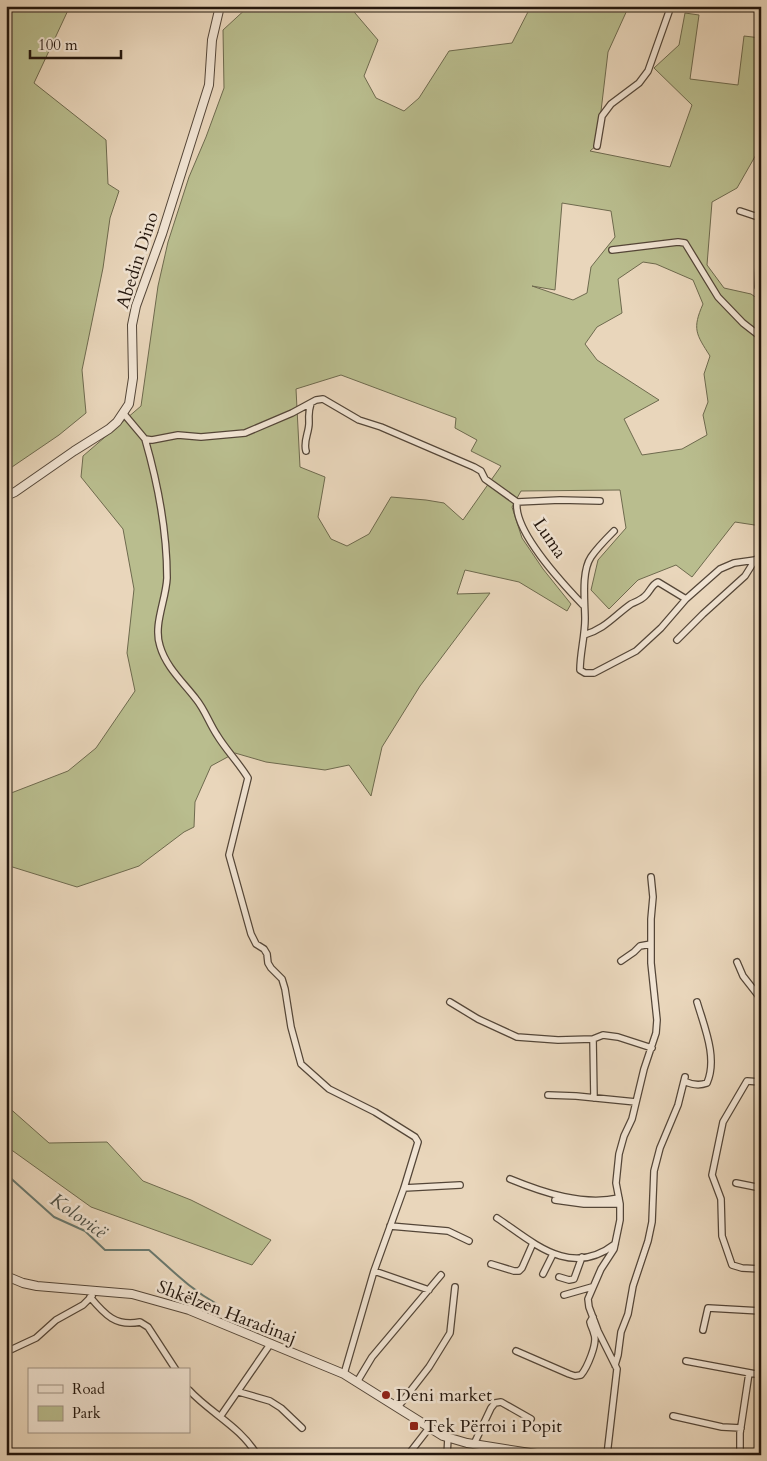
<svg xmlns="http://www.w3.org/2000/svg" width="767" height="1461" font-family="Cardo,serif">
  <rect width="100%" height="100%" fill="#e9d6bb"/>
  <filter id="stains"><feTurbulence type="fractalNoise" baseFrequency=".004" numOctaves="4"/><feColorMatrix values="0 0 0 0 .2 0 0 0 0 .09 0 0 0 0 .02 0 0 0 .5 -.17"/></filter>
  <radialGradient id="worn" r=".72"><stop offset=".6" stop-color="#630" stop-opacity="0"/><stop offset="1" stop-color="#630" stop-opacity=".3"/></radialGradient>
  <path fill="#b9bd8e" stroke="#6e6a4e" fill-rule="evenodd" d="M6,6H70L34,83L106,140L108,184L119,191L110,218L103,268L82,370L86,413L59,435L12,467L6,469Z
    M249,6H349L378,40L364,76L376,98L404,111L419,98L449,51L512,43L531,6H625L628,8L608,52L597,145L590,151L670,167L692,105L654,68L679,45L685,13L699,15L690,79L738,85L744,36L761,38V146L737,188L712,202L707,265L724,288L751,294L761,301V355L758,371L761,372V526L735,522L692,577L676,565L638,580L609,609L591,590L598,560L626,528L620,490L521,491L512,507L522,538L543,569L571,604L567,611L519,582L465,570L457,594L490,593L420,686L382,747L371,796L349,765L325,770L266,762L235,753L211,766L195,802L194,827L184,832L139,866L77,887L6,865V795L68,771L96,748L135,691L127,653L134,589L123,529L81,477L83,456L141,406L158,286L168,242L189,177L206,137L224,88L223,30ZM562,203L611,211L615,237L591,267L587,293L573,300L532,286L555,290ZM643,262L656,264L693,280L703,304C692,329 696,334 710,356L704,374L708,402L703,415L707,435L682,449L642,455L624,419L659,400L597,360L585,344L597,327L622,313L618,279ZM341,375L456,418L455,428L477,440L471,451L501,466L463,520L444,503L426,500L391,497L369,534L347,546L331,539L318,517L325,477L300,467L296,389Z
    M6,1105L49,1143L107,1142L143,1181L191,1200L271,1240L252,1265L91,1207L6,1146Z"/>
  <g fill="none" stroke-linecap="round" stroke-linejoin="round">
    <path stroke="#69786e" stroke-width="2" d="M6,1174L54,1217L85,1231L105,1250H149C172,1270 190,1289 217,1304"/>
    <g stroke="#544638" stroke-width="8">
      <path id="minor" d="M597,146L602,116L611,104L639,83L648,71L671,6
        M740,211L761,218
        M761,228L758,287L761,290
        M612,250L678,242L685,243L718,297L743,323L761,337
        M124,414L145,439L152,440L178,435L201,437L245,433L292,413L316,400L323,399L359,420L381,427L474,467L481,471L485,479L517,502
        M145,439C158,484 167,532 167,578C166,600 153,625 160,646C166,667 183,682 196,699C205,710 209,723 217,735C226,750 239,763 248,778L229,855L251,934L256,944L264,949L267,954L268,963L271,968L282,979L285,989L291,1027L301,1064L329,1089L375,1112L415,1137L418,1142L404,1188L374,1271L344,1374
        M306,451C303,441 309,433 309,423C309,413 308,413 311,403
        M614,531C606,539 597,548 591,557C581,572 585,602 585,619C585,636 580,653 580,670L585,673H594L636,651L661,628L686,599L720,569L734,563L755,560L761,556
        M583,605C563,584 513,531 517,502L560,500L600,501
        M584,635C605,629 614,616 631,604C635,602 641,600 645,596C650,592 651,585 658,582L686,599
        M677,640L703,614L745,576L755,560
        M621,961L634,952L640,946L651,944
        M737,962L743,976L761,999
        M450,1002L478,1019L517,1037L558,1040L593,1039L603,1035L618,1037L652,1048
        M593,1039L594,1098
        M684,1081C692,1085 699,1086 707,1083C718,1058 704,1026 697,1002
        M761,1082L747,1081L723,1122L712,1175L721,1199L722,1236L732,1265L742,1268L761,1269
        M548,1095L576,1096L636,1102
        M760,1109L761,1107
        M510,1179C544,1193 583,1206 619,1198
        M736,1183L761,1188
        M404,1188L460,1185
        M555,1200L584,1204H620
        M497,1218C533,1242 570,1279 615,1244
        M390,1226L448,1231L469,1241
        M491,1264L514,1271H519L522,1268L533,1243
        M374,1271L429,1290
        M543,1274L553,1254
        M559,1277L569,1280L574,1279L582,1257
        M564,1295L592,1287
        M90,1297C105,1315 116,1327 140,1322L148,1327L176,1370
        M703,1330L708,1308L761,1311
        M516,1351L569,1374L575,1376L581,1375C587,1368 598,1343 594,1334C593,1329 591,1327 590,1322L593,1317
        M6,1352L36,1338L56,1320L83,1305L92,1296
        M686,1361L761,1375
        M615,1365L618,1355L621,1332L628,1314L633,1286L648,1241L652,1222L654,1171L660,1148L678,1105L685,1077
        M357,1382L372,1357L441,1275
        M189,1390C210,1413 241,1427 257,1455
        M239,1392L270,1401L281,1408L302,1428
        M398,1407L429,1367L450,1333L455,1287
        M673,1416L722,1427L741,1428
        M220,1417L271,1343
        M474,1444L491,1408L495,1403L501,1402L531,1419
        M408,1455L429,1428
        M447,1455L448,1438
        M607,1455L617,1369L598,1331L589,1307L588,1299L601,1269L614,1249L620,1220V1204L616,1183L619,1154L624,1136L632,1119L644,1069L656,1033L657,1020L651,963V919L653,897L651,877
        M740,1455V1433L749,1373"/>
    </g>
    <g stroke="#544638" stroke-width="10">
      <path id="tertiary" d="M6,496L15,492L74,451L109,429L117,422L129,404L133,378L132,325L136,306L162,234L209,85L212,40L220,6
        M6,1276L23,1283L37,1286L132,1294L189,1310L344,1374L443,1436L467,1443L543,1455"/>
    </g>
    <use href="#minor" stroke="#f1e4d3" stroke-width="5.5"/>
    <use href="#tertiary" stroke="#f1e4d3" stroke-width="8"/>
  </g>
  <g fill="#8f2418" stroke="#f1e4d3" stroke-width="2">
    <circle cx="386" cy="1395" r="5"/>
    <rect x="409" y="1421" width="10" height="10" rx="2.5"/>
  </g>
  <g text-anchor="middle" stroke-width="5" stroke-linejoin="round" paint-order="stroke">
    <g font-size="18" fill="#23160d" stroke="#f1e4d3">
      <text transform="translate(137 260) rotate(-72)" y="6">Abedin Dino</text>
      <text transform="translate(550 538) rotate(56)" y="6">Luma</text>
      <text transform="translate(227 1312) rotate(21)" y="6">Shkëlzen Haradinaj</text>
    </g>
    <g font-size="18" fill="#23160d" stroke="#f1e4d3" text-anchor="start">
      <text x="396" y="1401">Deni market</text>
      <text x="424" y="1432">Tek Përroi i Popit</text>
    </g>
    <g font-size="19" font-style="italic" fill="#4c4f45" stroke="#f1e4d3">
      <text transform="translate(79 1215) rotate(35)" y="7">Kolovicë</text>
    </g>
  </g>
  <rect width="767" height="1461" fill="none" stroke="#e9d6bb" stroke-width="25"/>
  <rect x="8" y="8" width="752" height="1446" fill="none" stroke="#23160d" stroke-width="2.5"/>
  <rect x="12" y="12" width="742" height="1436" fill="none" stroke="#23160d"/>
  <rect x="28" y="1368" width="162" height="65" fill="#f1e4d3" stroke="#9f9284"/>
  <rect x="38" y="1385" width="25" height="8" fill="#f1e4d3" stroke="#9f9284"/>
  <text x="72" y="1394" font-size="15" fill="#23160d">Road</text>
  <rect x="38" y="1406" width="25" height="15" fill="#b9bd8e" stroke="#9f9284"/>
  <text x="72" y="1418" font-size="15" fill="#23160d">Park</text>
  <path d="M30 50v8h91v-8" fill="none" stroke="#23160d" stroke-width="2.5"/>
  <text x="38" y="50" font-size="15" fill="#23160d" stroke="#f1e4d3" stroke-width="4" paint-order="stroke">100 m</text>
  <rect width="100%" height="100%" filter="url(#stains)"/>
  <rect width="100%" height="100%" fill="url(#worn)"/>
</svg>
